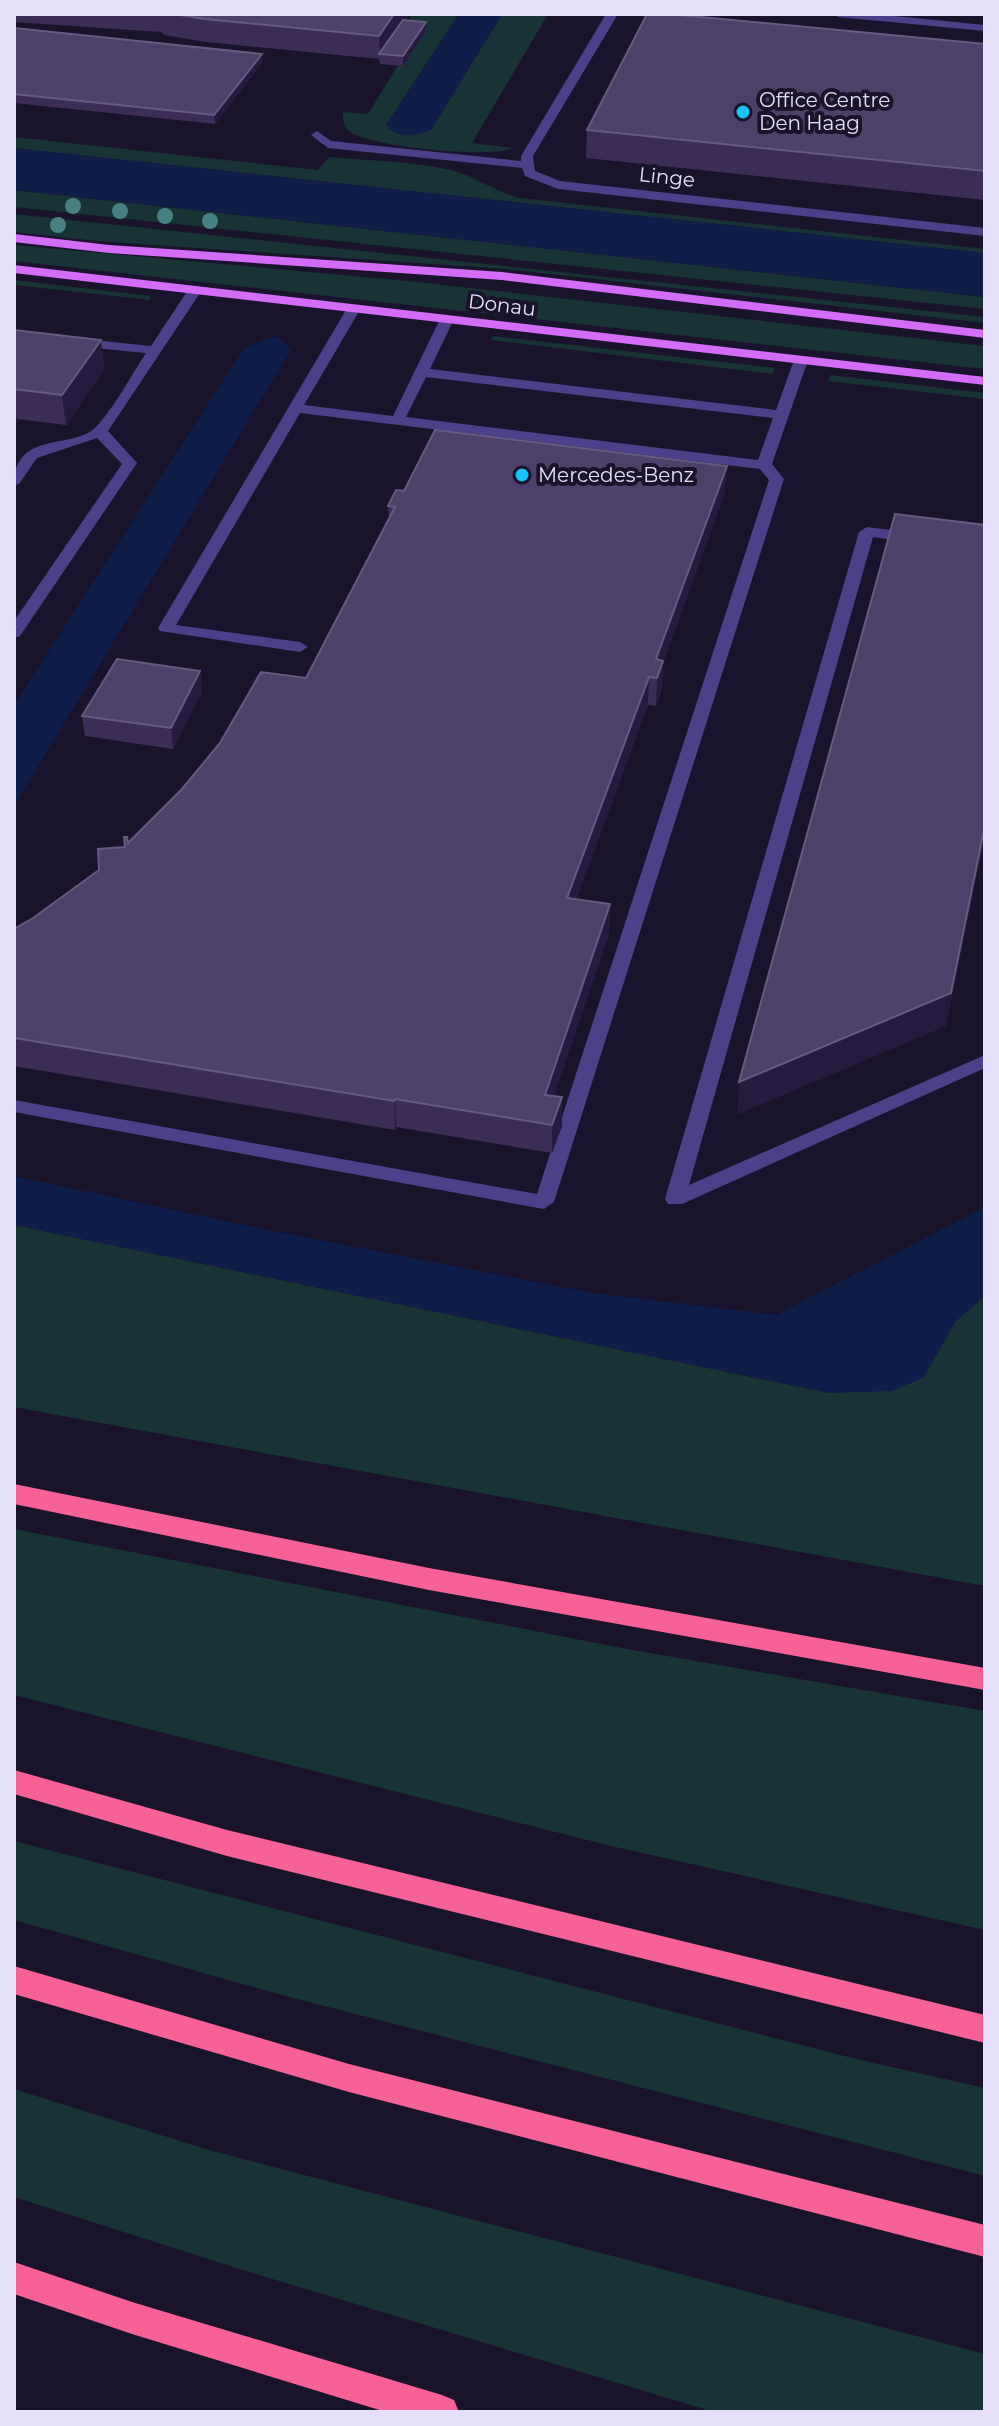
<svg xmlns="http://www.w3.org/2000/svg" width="999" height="2426" font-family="Montserrat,sans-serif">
  <rect width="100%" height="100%" fill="#1a132c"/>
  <path fill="#173335" d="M413,14H459L386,125L431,130L502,14H548L472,143L513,148C492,159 365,147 348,130C343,125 343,119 343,112L368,114L398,65L403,66L425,32L403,29Z
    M14,137L318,170L329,157C370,161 415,161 455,171C478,178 496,192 520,198L985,249V253L14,148Z
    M14,190L985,297V309L14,207Z
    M14,214L985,317V323L506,269L97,241L14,232Z
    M14,245L408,281L985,346V369L14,261Z
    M14,280L150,296V300L14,285Z
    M493,336L775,368L773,374L491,340Z
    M830,375L985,393V399L828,381Z
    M14,1225L830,1393L923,1378L956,1320L985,1296V1586L14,1407Z
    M14,1529L627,1649L985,1711V1930L611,1846L14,1695Z
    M14,1841L852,2058L985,2088V2176L278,1994L14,1920Z
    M14,2089L209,2150L985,2354V2412H714L246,2271L14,2197Z"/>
  <path fill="#0f1d49" d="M459,14H502L431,130C411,136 402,140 386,126Z
    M14,148L985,253V297L14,190Z
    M271,337L279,338L291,350L14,806V705L244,348Z
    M14,1176L258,1228L593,1293L776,1315L985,1207V1296L956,1321L923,1378L891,1391L830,1393L14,1225Z"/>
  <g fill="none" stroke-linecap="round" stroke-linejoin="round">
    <path fill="#4c4188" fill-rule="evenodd" d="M606,14H618L533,156L535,171L560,181L985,228V236L558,189L525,176L522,168L328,148L311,135L317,131L331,141L521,161V156Z
      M832,14H874L985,25V31L838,17Z
      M190,287L202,290L108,431L137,463L20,636L14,638V621L122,464L97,438L37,458L19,484L14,485C14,429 74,451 97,426C116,405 130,377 146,353L74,346L67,342L74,338L151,346Z
      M349,305L361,308L304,405L393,416L440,319L447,315L454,319L430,369L776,410L794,360L801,356L808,360L772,464L784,479L554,1202L544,1209L14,1112V1100L537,1194L769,480L760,469L300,413L176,625L300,642L308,647L300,652L160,631L158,628ZM426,377L773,418L758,460L406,417Z
      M867,527L914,533L922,538L914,543L873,537L689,1185L985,1055V1068L682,1204H668L665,1199L859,532Z"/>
    <path fill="#d36df7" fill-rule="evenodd" d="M14,234L109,245L502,272L985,330V338L502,280L109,253L14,242Z
      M14,265L985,377V385L14,273Z"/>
    <path fill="#f66298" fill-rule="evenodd" d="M14,1484L429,1568L985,1668V1690L429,1590L14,1504Z
      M14,1770L227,1830L985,2015V2043L227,1856L14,1794Z
      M14,1966L349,2064L985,2225V2257L349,2092L14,1994Z
      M14,2262L132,2302L442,2395L454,2400L459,2412H386L132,2334L14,2294Z"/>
  </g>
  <g fill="#488184">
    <circle cx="73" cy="206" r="8"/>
    <circle cx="120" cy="211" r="8"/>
    <circle cx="165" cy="216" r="8"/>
    <circle cx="210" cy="221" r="8"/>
    <circle cx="58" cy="225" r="8"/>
  </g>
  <path fill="#3b2d58" d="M14,14H410L406,20L426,31L403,66L380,64L379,59L206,42L164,35L161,32L14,22Z
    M14,28L262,54V63L215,124L14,103Z
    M985,44V200L586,158L587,130Z
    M14,330L101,340L104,370L66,425L17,419V422L14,426Z
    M725,492L663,663L662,688L656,706L648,705L576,899L610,904L609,933L554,1096L562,1126L552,1153L396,1127L395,1130L14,1066V929L33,918L99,870L125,847L182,789L306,678L389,519L388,506Z
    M200,671L202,692L173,749L85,736L82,716Z"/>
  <path fill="#261b3f" d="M394,14H410L383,54H380L379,36Z
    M426,22V31L403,66V56Z
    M262,54V63L215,124L214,115Z
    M101,340L104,370L66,425L62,395Z
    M14,397L17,422L14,426Z
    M727,466L725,492L663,663L662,688L656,706L657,678L656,659Z
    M200,671L202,692L173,749L171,728Z
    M649,677L648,705L567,926V898Z
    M985,825V834L946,1026L737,1115L739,1082Z
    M610,904L609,933L545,1124V1095Z
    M562,1097V1126L552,1153V1125Z
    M395,1099L396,1127L395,1130L394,1101Z"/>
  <path fill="#4d416a" stroke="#655a81" stroke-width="2" d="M174,14H394L379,36L205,19Z
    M647,14H669L985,44V171L587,130Z
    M403,20L426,22L403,56L379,54Z
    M14,28L262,54L214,115L14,94Z
    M14,330L101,340L62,395L14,389Z
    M435,430L727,466L656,659L663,661L657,678L649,677L567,898L610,904L545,1095L562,1097L552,1125L395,1099L394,1101L14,1038V929L33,918L99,870L98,849L125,847L124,837H127L128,843L182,789L220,743L261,672L306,678L395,507L388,506L396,490L404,491Z
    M895,514L985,525V825L951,993L739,1082Z
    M117,659L200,671L171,728L82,716Z"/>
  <g fill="#17c3f2" stroke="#1a132c" stroke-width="3">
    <circle cx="743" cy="112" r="8"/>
    <circle cx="522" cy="475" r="8"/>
  </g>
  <g text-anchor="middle" stroke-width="8" stroke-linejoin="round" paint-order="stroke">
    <g font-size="20" fill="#e6e0fd" stroke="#1a132c" text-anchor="start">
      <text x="759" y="107">Office Centre<tspan x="759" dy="23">Den Haag</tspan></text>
      <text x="538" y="482">Mercedes-Benz</text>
    </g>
    <g font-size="20" fill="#e6e0fd" stroke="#1a132c">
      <text transform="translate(667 177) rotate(6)" y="7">Linge</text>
      <text transform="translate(502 305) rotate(7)" y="7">Donau</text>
    </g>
  </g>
  <rect width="999" height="2426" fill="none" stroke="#e6e0fd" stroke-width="32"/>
</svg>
